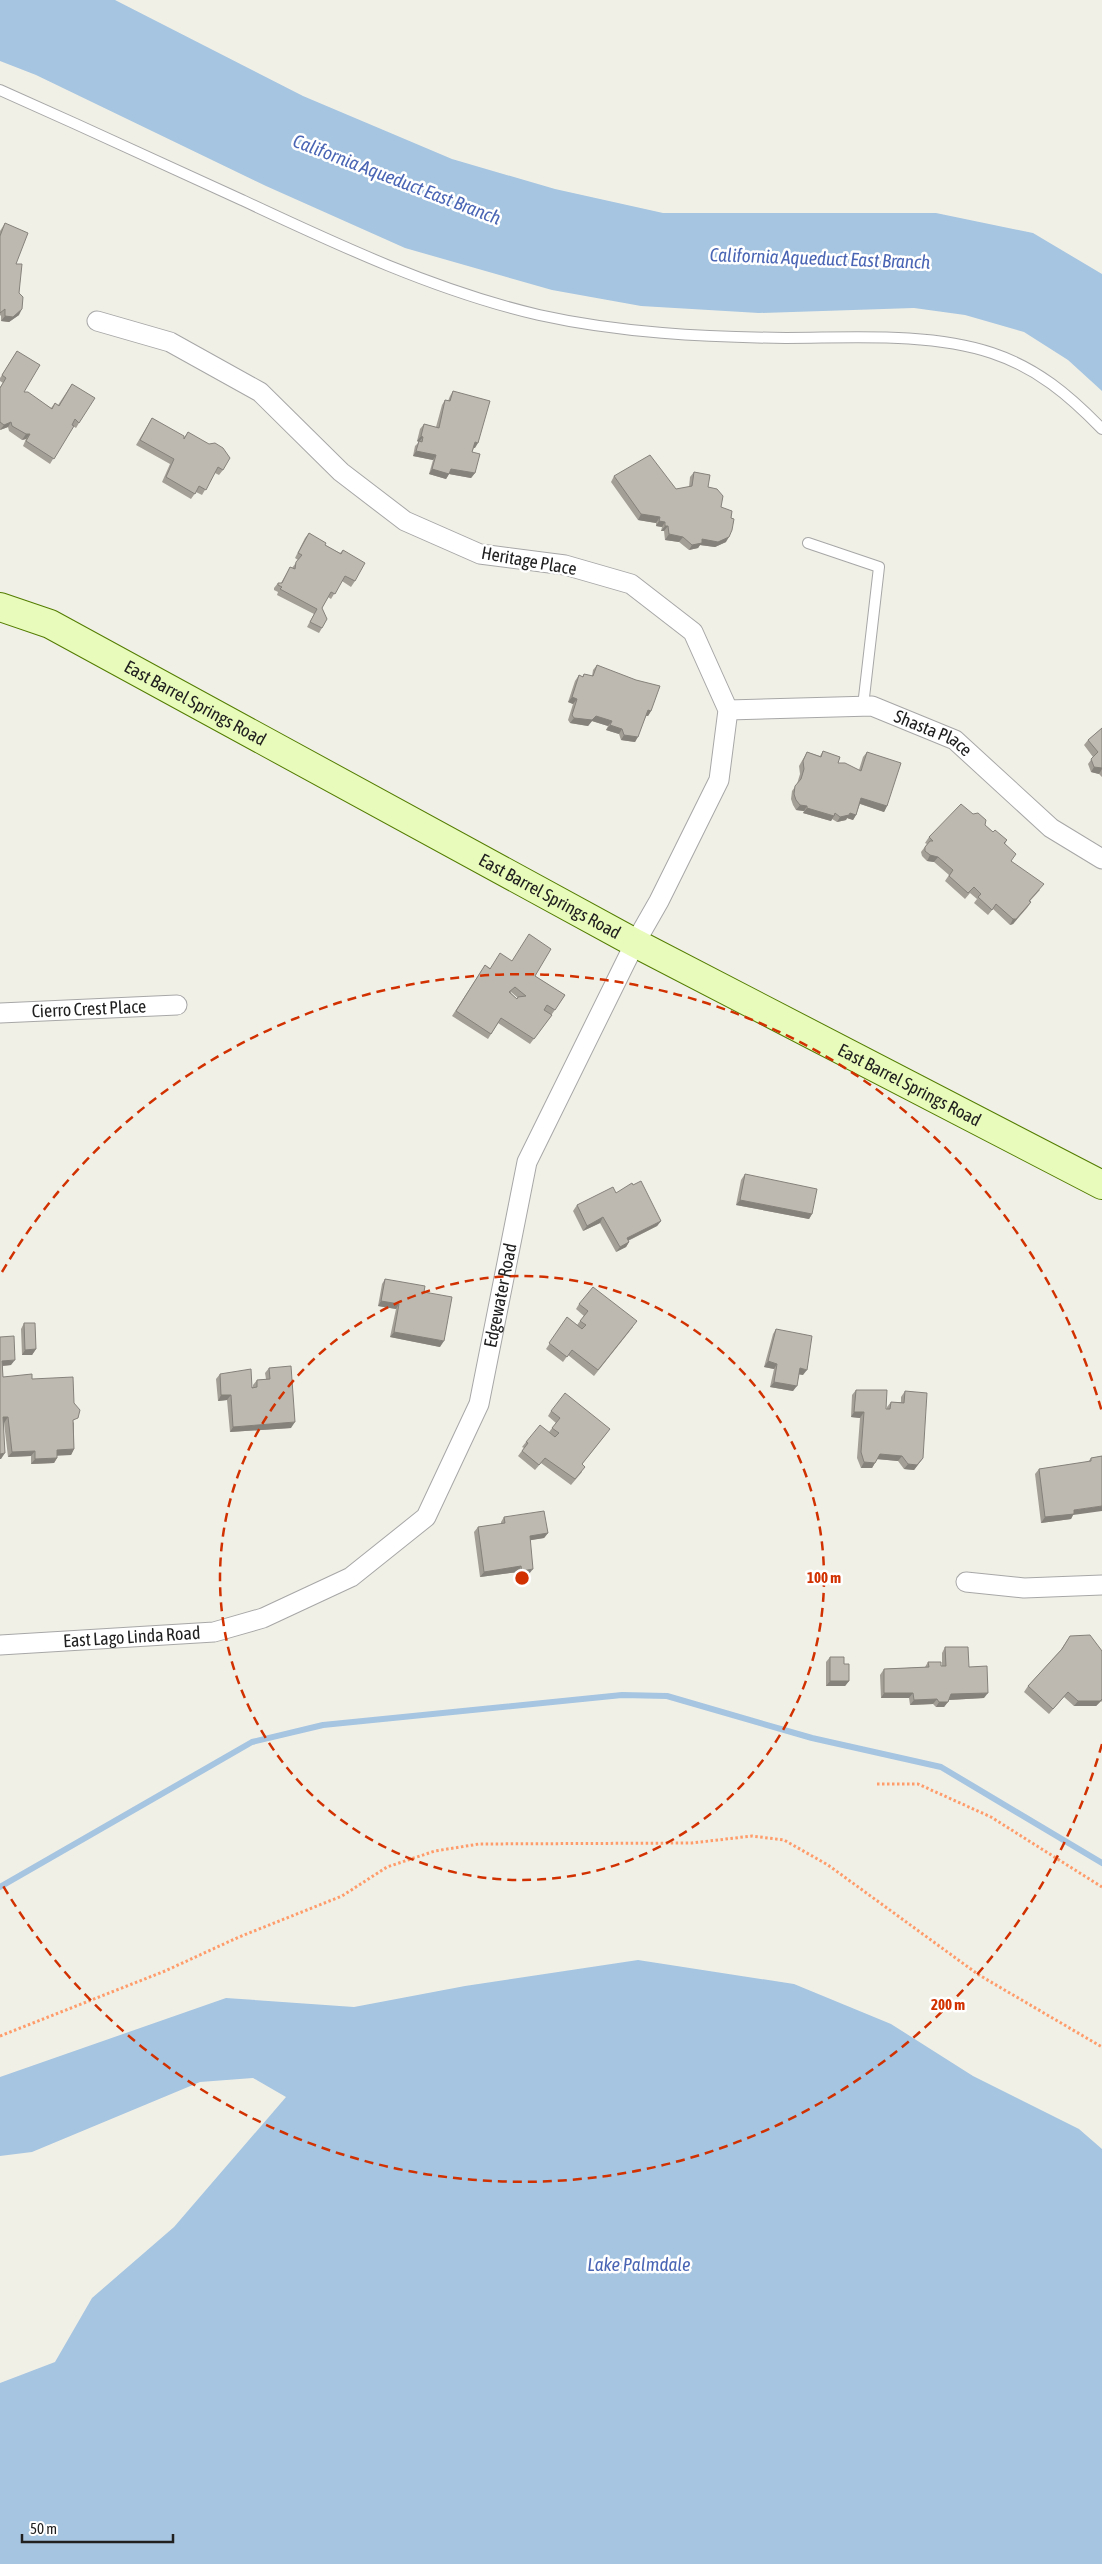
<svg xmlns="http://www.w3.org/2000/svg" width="1102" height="2564" font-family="'Asap Condensed',sans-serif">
  <rect width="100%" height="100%" fill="#f1f0e7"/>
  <path fill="#a6c5e0" d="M0,0H115L303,96L452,159L555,189L663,213H936L1033,233L1102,274V391L1068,360L1024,332L965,315L914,308L759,313L641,306L552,290L405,248L266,186L36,75L0,61Z
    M638,1960L794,1984L891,2024L973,2076L1079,2129L1102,2149V2564H0V2383L55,2362L92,2298L174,2227L286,2097L253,2078L200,2082L32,2152L0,2156V2077L226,1998L354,2007L465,1986Z"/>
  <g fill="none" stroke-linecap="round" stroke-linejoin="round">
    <path stroke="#a6c5e0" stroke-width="6" d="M0,1887L252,1742L323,1725L622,1695L667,1696L812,1738L941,1767L1102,1863"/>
    <g stroke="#a7a7a7" stroke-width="12">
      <path id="lane" d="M0,90C81,126 162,163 242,200C338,245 436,291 539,315C620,333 704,337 786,338C851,338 929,332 992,353C1037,368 1069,395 1102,429
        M808,543L879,567L863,706"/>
    </g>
    <g stroke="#a7a7a7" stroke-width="21">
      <g id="street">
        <path id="s1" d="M728,710L872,706L955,740L1051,828L1102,859"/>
        <path id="s2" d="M0,1013L177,1005"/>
        <path d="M966,1582L1024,1588L1102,1585"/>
        <path id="s3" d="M0,1645L214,1632L263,1618L351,1577L426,1517L479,1404L527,1162L635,943L659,901L719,780L728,710L693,632L631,584L565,565L480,554L405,521L341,472L260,392L170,342L97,321"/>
      </g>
    </g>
    <g stroke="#537d02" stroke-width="30">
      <g id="secondary">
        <path id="s4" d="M0,607L50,624L635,943L1102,1185"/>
      </g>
    </g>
    <path stroke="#fe9d6b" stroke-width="3" stroke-dasharray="2.5 2.5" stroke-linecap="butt" d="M877,1784H918L991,1817L1102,1887
      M0,2036L165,1971L239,1937L342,1896L387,1867L435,1851L479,1844L692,1843L752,1836L784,1840L828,1865L979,1975L1102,2047"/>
    <use href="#lane" stroke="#fff" stroke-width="10"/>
    <use href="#street" stroke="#fff" stroke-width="19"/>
    <use href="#secondary" stroke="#e9fbba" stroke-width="28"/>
  </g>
  <path fill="#a39f97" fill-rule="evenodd" d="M5,223L16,264L19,315L9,322L1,321V315L0,316V231Z
    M17,351L24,392L51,408L55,403L58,405L72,384L79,423L76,428L73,426L50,464L23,446L26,439L22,440L9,431L8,427L0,430V387L3,383L0,381V378Z
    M453,391L475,448H474L472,452L475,473L471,478L449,474L446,479L429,474L433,460L413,456L415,446L419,442L417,441L420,429L424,424L436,427L442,405L445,400L448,401L450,396Z
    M152,418L184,438L188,432L223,470L219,475L215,473L202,495L196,492L191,499L162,482L170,464L136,445Z
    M694,472L708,487L721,507L726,542L715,547L700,545L698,548L689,550L679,542L665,540L664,531H661L662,527L656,526V523L638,520L611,482L614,476L676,489L689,487L690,477Z
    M309,533L325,545L340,553L343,550L355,581L351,587L342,581L331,599L328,597L322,608V628L319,633L307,627L314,614L277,595L278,592L274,590V588L278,583H281L290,567L292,568L298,560L295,558L305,538Z
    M597,665L651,711L648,716H646L635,742L621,740L619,734L606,730L608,726L592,721L588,726L570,723L568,720L573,704L568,702L575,681L579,675L582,677L584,674L592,676L593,670Z
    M1102,728V777L1099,774L1091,772L1088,764L1093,757L1084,745L1088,740Z
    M823,751L838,763L859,770L863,757L867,752L887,806L884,812L860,804L856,815L853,820L847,818L846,820L837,822L832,819L831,821L803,813L804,811L796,810L793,805L791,799L792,791L797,784L800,774L799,766L807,752L820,756Z
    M985,825L993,832L1007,840L1005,844L1011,861L1040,890L1030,901L1031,902L1027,908L1013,924L1010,925L993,909L988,915L974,903L977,899L970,893L965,899L945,881L949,875L934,862L927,861L922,856L921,852L927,844L925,843L929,837Z
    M485,965L490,968L535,976L565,995L548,1020L530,1044L498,1023L488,1039L452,1016ZM511,992L518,998L517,999L511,993Z
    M745,1174L812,1214L809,1219L736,1205L741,1180Z
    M616,1193L661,1221L657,1226L628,1241L629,1242L626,1247L616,1252L600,1223L583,1231L573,1211L577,1205Z
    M385,1279L424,1292L440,1347L390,1337L396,1309L378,1306L382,1284Z
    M579,1304L633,1327L594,1376L568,1355L563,1362L546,1349L567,1317L577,1325L584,1316L576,1309Z
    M24,1323L36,1349L32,1355H22L21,1329Z
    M776,1329L803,1375L799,1374L793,1391L770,1387L774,1369L764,1367L773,1334Z
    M0,1337L11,1365L3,1366V1377L32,1379L74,1423V1449L71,1455H57V1458L54,1463L31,1464V1456L8,1457L4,1423L1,1459Z
    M269,1368L291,1428L230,1432L227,1400L218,1401L216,1379L220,1374L253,1387V1385L257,1380L266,1379L265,1373Z
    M856,1390L886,1409H887V1407L891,1402H901V1397L905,1391L923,1458L914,1470L904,1469L898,1461L877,1459L872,1468H861L857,1458L860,1418L851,1417L852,1395Z
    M551,1411L606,1434L582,1464V1472L571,1485L541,1463L535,1470L518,1456L524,1448L522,1447L526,1442L549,1432L556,1423L548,1416Z
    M1102,1456L1073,1515L1071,1519L1041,1523L1035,1474L1039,1469L1088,1462L1091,1458Z
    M504,1517L548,1533L544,1538L530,1540L529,1574L518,1576V1572L480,1577L474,1532L478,1527L501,1524V1522Z
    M1070,1636L1102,1651V1702L1101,1701L1096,1706H1074L1064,1697L1049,1714L1024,1692L1028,1686L1060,1651Z
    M945,1647L969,1667L984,1698L949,1700L944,1707H936L933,1704L910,1705L909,1698H881L880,1675L884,1669L925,1667L928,1662L942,1666V1653Z
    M830,1657L844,1664L849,1681L845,1686H826V1662Z"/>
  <path fill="#85827b" d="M22,309L19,315L9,322L1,321L5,316Z
    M11,422L8,427L0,430L4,425Z
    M26,434H30L26,439L22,440Z
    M421,436L423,437L419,442L417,441Z
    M475,442L478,443L475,448H471Z
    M416,451L436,455L433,460L413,456Z
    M432,469H451L475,473L471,478L449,474L446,479L429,474Z
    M641,514L660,517L656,523L638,520Z
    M659,521L665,522L662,527L656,526Z
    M665,526H668L664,531H661Z
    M669,534L683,537L679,542L665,540Z
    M729,537L726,542L715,547L700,545L698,548L689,550L692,545L702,539Z
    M572,697L577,699L573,704L568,702Z
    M648,710L651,711L648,716L644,715Z
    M596,716L612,721L608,726L592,721L588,726L570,723L574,718Z
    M610,725L622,729L619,734L606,730Z
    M624,735L638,737L635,742L621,740Z
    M1094,767L1102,768V769L1099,774L1091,772Z
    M861,798L887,806L884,812L858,803Z
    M800,805L807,806L804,811L796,810Z
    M807,808L834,816L831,821L803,813Z
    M850,813L856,815L853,820L847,818L846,820L837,822L840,817Z
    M930,855L938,857L934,862L927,861Z
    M1031,902L1013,924L1010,925L1013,919Z
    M740,1200L812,1214L809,1219L736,1205Z
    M603,1217L600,1223L583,1231L587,1226Z
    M661,1221L657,1226L623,1243L627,1238Z
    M629,1242L626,1247L616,1252L620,1247Z
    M381,1301L399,1304L396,1309L378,1306Z
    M394,1332L444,1341L440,1347L390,1337Z
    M36,1349L32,1355H22L25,1350Z
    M15,1360L11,1365L0,1366L2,1361Z
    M768,1361L777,1364L774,1369L764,1367Z
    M800,1368L807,1370L803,1375L797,1374Z
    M774,1382L797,1386L793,1391L770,1387Z
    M221,1395H231L227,1400L218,1401Z
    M854,1412H864L860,1418L851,1417Z
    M3,1417H8L4,1423H0Z
    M295,1422L291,1428L230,1432L233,1427Z
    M74,1449L71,1455L53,1456L57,1450Z
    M35,1451L31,1456L8,1457L12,1452Z
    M5,1453L1,1459H0V1454Z
    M880,1454L902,1456L898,1461L876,1459Z
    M57,1458L54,1463L31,1464L35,1459Z
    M923,1458L914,1470L904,1469L908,1464Z
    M864,1462L875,1463L872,1468H861Z
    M1102,1506V1511L1073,1515L1071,1519L1041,1523L1045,1517L1074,1510Z
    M548,1533L544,1538L526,1541L530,1536Z
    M521,1566L518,1572L480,1577L484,1572Z
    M533,1569L529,1574L518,1576L522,1571Z
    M830,1681H849L845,1686H826Z
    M884,1693H913L909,1698H881Z
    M988,1693L984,1698L948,1700L951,1694Z
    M937,1699L933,1704L910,1705L914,1700Z
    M1102,1699L1101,1701L1096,1706H1074L1078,1701Z
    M939,1702H948L944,1707H936Z"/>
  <path fill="#beb9b0" stroke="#85827b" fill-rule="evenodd" d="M5,223L28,233L16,264H22L19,293L23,297L22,309L13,317L5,316V309L0,313V236Z
    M17,351L40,365L24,392H28L52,409L55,403L59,406L72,384L95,398L79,423L75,419L72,425L74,426L54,459L26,441L30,434H26L12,426L11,422L4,425L0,422V388L6,378L2,375Z
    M453,391L490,401L478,443L475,442L472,452L480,454L475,473L451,469L449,474L432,469L436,455L416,451L419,441L422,442L423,437L421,436L424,424L439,428L445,400L450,401Z
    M152,418L184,436V439L188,432L209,444L215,443L223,448L230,458L223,470L218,467L206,490L199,486L195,494L166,477L174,459L140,440Z
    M650,455L676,489L692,486L694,472L710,475L708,487L717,489L723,496L721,507L732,511L731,518L734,519L732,530L729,537L718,542L702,539V543L692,545L683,537L669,534L668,526H665V522L659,521L660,517L641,514L614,476Z
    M309,533L326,543L325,545L341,554L343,550L365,563L355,581L345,576L335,594L331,592L322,608L327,619L322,628L310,622L317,609L280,589L282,587L278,585V583H282L290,567L295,569L296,562L302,555L298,553Z
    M597,665L636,680L660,686L651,711L648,710L638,737L624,735L622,729L610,725L612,721L596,716L592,720L574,718L572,715L577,699L572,697L579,675L583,677L584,674L593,676Z
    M1102,728V768L1094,767L1091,759L1098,752L1088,740Z
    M823,751L840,757L838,763H845L861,771L867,752L901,763L887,806L861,798L856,815L850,813L849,815L840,817L835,813L834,816L807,808V806L800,805L796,800L794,794L795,786L801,779L804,769L803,761L807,752L821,757Z
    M961,804L973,814L978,813L986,820L985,825L993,832L995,830L1007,840L1004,843L1016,854L1011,861L1044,884L1029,901L1031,902L1016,919H1013L996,904L992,910L978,897L981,894L974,887L968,893L949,876L953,870L938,857L930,855L925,851V847L930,841H933L929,837Z
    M529,934L551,949L535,976L565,995L555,1010L547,1005L544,1010L552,1015L534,1039L501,1018L491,1034L456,1011L485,965L490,969L500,953L512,961ZM515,987L526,996L518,997L517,999L509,992Z
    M745,1174L817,1189L812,1214L740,1200Z
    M641,1181L661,1221L627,1238L629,1242L620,1247L603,1217L587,1226L577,1205L613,1187L616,1193L632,1183L633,1185Z
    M385,1279L425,1286L424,1292L452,1297L444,1341L394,1332L399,1304L381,1301Z
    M593,1287L637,1321L598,1370L572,1350L567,1357L549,1343L567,1317L582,1329L586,1325L580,1321L588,1311L579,1304Z
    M24,1323H35L36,1349L25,1350Z
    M776,1329L812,1336L807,1370L800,1368L797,1386L774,1382L777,1364L768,1361Z
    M14,1336L15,1360L2,1361L3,1377L32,1374V1379L73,1377L74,1403L80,1410L78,1418L73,1420L74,1449L57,1450V1458L35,1459V1451L12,1452L8,1417H3L5,1453L0,1454V1337Z
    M291,1366L295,1422L233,1427L231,1395H221L220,1374L251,1369L252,1388L257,1387V1380L270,1379L269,1368Z
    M856,1390H887L886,1409H890L891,1402L904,1403L905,1391L927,1393L923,1458L917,1465L908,1464L902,1456L880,1454L875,1463L864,1462L861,1452L864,1412H854Z
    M565,1393L610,1429L582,1464L585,1467L575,1479L545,1458L539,1465L522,1451L528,1443L526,1442L540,1425L555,1437L559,1433L552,1428L560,1418L551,1411Z
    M1102,1456V1506L1074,1510V1514L1045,1517L1039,1469L1091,1461V1458Z
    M544,1511L548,1533L530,1536L533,1569L522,1571L521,1566L484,1572L478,1527L505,1523L504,1517Z
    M1090,1635L1102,1651V1699L1100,1701H1078L1068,1692L1053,1709L1028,1686L1062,1649L1070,1636Z
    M945,1647H968L969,1667L987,1666L988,1693L951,1694L948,1702H939L937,1699L914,1700L913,1693H884V1669L929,1667L928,1662H941V1666H946Z
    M830,1657H844V1664H849V1681H830Z"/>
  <g fill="none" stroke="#d13100" stroke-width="2.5" stroke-dasharray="9 6">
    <circle cx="522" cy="1578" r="302"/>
    <path d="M1102 1744A603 603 0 0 1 2 1884M2 1272A603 603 0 0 1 1102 1412"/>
  </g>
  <g text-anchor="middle" stroke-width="5" stroke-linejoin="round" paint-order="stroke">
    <g font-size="18" fill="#202020" stroke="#fff">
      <text transform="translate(529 561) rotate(10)" y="6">Heritage Place</text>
      <text dy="6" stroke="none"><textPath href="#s4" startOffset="218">East Barrel Springs Road</textPath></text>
      <text dy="6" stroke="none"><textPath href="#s1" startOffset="211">Shasta Place</textPath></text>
      <text dy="6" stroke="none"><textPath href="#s4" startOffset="622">East Barrel Springs Road</textPath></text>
      <text dy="6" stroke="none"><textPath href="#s2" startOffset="89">Cierro Crest Place</textPath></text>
      <text dy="6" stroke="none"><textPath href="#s4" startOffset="1028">East Barrel Springs Road</textPath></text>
      <text dy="6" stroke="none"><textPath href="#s3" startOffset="694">Edgewater Road</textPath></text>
      <text dy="6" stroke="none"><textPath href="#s3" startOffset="132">East Lago Linda Road</textPath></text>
    </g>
    <g font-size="19" font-style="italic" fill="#4965b4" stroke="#fff">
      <text transform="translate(397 179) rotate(21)" y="7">California Aqueduct East Branch</text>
      <text transform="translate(820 258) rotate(2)" y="7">California Aqueduct East Branch</text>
      <text x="639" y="2271">Lake Palmdale</text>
    </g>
  </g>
  <circle cx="522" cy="1578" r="8" fill="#d13100" stroke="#fff" stroke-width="2.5"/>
  <g font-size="15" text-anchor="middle" font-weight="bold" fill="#d13100" stroke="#fff" stroke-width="5" stroke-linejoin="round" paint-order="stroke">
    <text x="824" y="1583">100 m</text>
    <text x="948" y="2010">200 m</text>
  </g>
  <path d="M22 2534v8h151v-8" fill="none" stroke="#202020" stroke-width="2.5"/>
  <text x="30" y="2534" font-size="15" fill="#202020" stroke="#ffffff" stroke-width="4" paint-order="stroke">50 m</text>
</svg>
